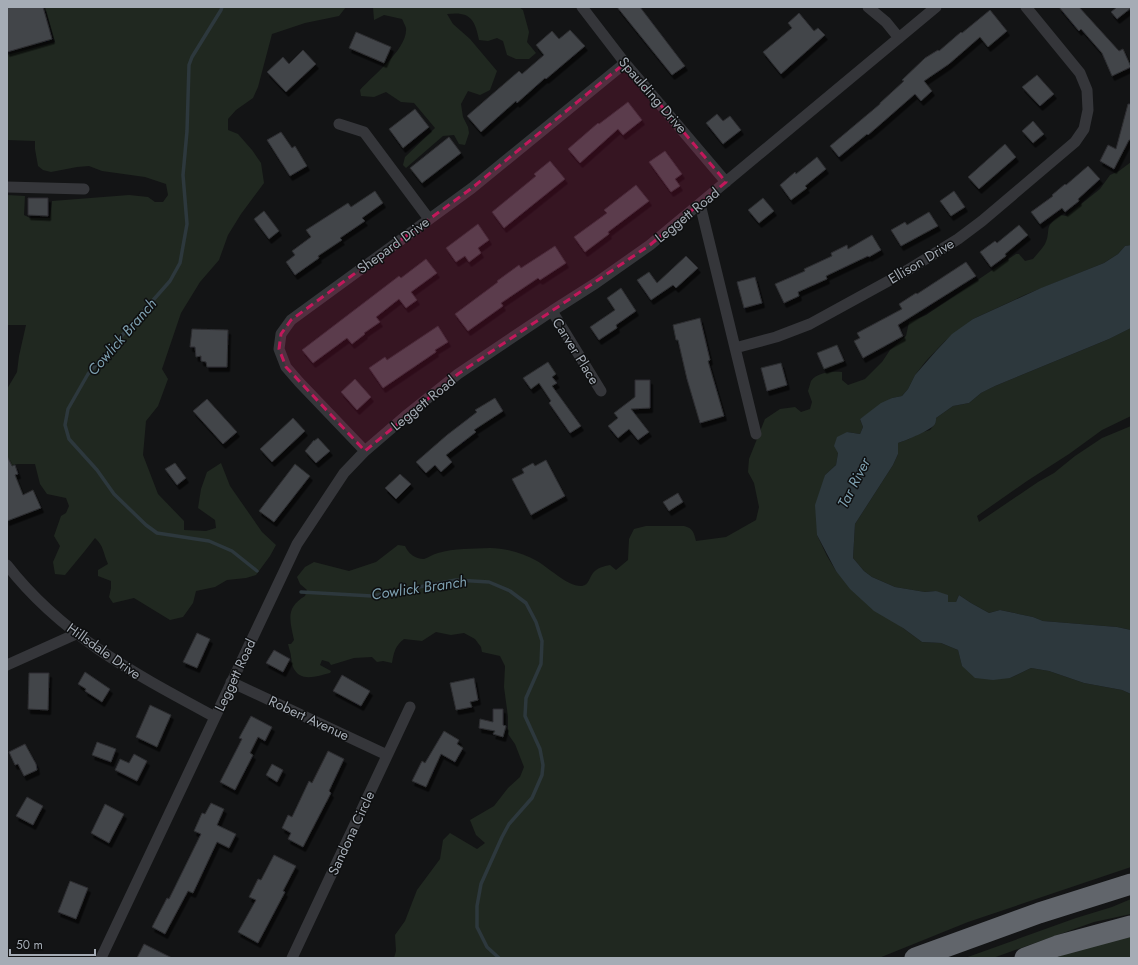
<svg xmlns="http://www.w3.org/2000/svg" width="1138" height="965" font-family="Jost,sans-serif">
  <defs>
    <filter id="shadow"><feDropShadow dx="2.5" dy="4.5" stdDeviation="0" flood-color="#0009"/></filter>
  </defs>
  <rect width="100%" height="100%" fill="#131415"/>
  <path fill="#202820" d="M45,7H346L339,16L305,23L272,34L258,87L253,98L236,110L228,119V130L238,134L252,150L261,163L264,183L241,214L228,235L219,260L200,282L181,313L162,369L168,379L158,406L146,421L143,455L158,494L184,521V530L206,531L216,528L215,520L198,508L201,489L207,472L221,463L230,486L262,532L276,545L270,556L256,575L246,578L227,580L215,587L196,591L193,603L183,617L170,620L134,598L113,603L109,597L111,588V581L98,576V570L108,564C103,553 104,546 95,538L84,552L65,575L55,574L53,562L60,546L54,536L61,516L66,513L69,506L66,498L47,494L40,484L35,464H18L7,466V389L17,372L19,356L26,325H7V195L25,196L24,215L30,218H50L52,201L129,195L148,197L155,202H163L168,195L166,184L145,177L102,171L89,166L77,167L51,172L43,170L38,166L35,149V141L7,140V55L55,42Z
    M373,7H519L523,10L529,32L527,42L536,53L529,59H516L507,55L503,41L497,38L488,41L479,40C475,19 470,11 447,14L453,24L470,39L497,71L490,90L480,95L468,91L461,104L463,117L468,127L469,133L465,145L459,144L454,135L443,136L406,168L403,165L405,157L435,128L414,103L401,102L386,92L374,97L361,96L360,90C372,76 408,49 406,28C405,25 403,21 402,19L384,15L374,20Z
    M1131,162V245L1125,246L1118,254L1104,263L1027,294L973,319L945,341L926,361L915,375L908,389L902,396L892,398L860,419L863,427L860,434L847,432L838,453L836,465L825,475L817,535L827,556L836,571L903,628L922,642L941,643L958,650L962,666L1010,678L1031,668L1049,671L1084,683L1122,690L1131,694V867L968,922L879,958H394L396,951L395,935L405,921L417,890L440,859L443,840L450,833L477,849L485,843L476,835L470,820L494,806L508,788L520,777L524,767L515,744L508,734V717L504,687L505,666L500,656L482,652L481,647L475,639L464,633L451,635L436,632L422,641L404,639C395,646 394,652 392,663L383,661L377,662L372,657L354,658L331,665L329,662L322,660L320,665L331,671L330,673C317,676 300,683 293,667C291,664 292,660 291,657C291,653 289,649 288,644H291L294,640C290,620 285,608 305,596L307,590L300,584L297,577L305,567L314,562L349,571L376,562L398,545L405,546C408,553 415,559 424,559C428,558 433,554 438,553C454,548 473,549 490,548C505,548 523,553 537,561C548,567 568,587 582,586C589,585 589,578 593,573C597,568 604,566 610,565L616,570L628,560L629,539L634,529L646,526H684C693,528 694,533 696,541L726,537L756,520L759,507L754,483L748,472L749,459L765,419L780,409L795,407L801,412L810,409L812,402L808,391C809,388 810,384 811,381C817,372 833,371 842,372V380L848,385L865,379L882,362L890,350L906,336L909,322L926,315L1016,254H1019L1025,261L1033,259C1037,254 1042,249 1045,244C1052,230 1042,227 1061,215L1066,216L1100,189L1110,175L1119,171Z
    M1131,328V416L1102,430L1069,454L1027,481L977,516L979,522L1038,482L1054,473L1075,456L1102,438L1131,426V630L1117,627L1043,621L1033,617L1000,610L989,613L971,603L959,595L956,602H948L936,591L925,592L895,587L872,577L864,571L853,558L855,524L893,465L898,454V443L909,439L919,433L930,430L935,424L936,418L953,406L969,403L981,393L995,386L1109,339Z
    M1131,899V914L1094,922L993,958H965L1076,918L1112,907Z
    M1131,936V958H1053L1078,950Z"/>
  <path fill="#2d383d" d="M1131,245V328L1109,339L995,386L981,393L969,403L953,406L936,418C936,420 936,422 935,424C933,429 905,441 898,443V454L893,465L855,524L853,558L864,571L872,577L895,587L925,592L936,591L948,595V602H956L959,595L971,603L989,613L1000,610L1033,617L1043,621L1117,627L1131,630V694L1122,690L1084,683L1049,671L1031,668L1010,678L993,680L975,678L962,666L958,650L941,643L922,642L903,628L874,611L850,589L836,571L817,535L815,505L825,475L836,465L838,453L834,446L837,437L847,432L860,434L863,427L860,419L881,403L892,398L902,396L908,389L915,375L936,351L952,334L973,319L1041,288L1104,263L1118,254L1125,246Z"/>
  <g fill="none" stroke-linecap="round" stroke-linejoin="round">
    <path stroke="#2d383d" stroke-width="3.5" d="M222,7L221,10L192,57L189,65L187,131L183,175L187,224L180,263L170,281L88,374L68,409L65,425L69,439L97,470L114,494L146,525L157,533L209,541L232,551L257,571
      M301,592L372,596L456,580L489,582L510,591L526,603L536,622L542,641L541,664L526,698L525,716L540,749L543,765L542,775L532,798L509,824L502,837L481,884L477,906V927L487,947L499,958"/>
  </g>
  <path fill="#424448" stroke="#2d2e31" filter="url(#shadow)" d="M7,7H43L52,39L7,52Z
    M617,7H640L685,66L672,75Z
    M1059,7H1079L1119,51L1123,49L1131,67L1112,76L1102,53L1081,29L1079,31Z
    M1117,7H1131V8L1117,19L1111,12Z
    M990,10L1007,31L988,47L980,37L949,64L924,81L932,91L921,101L915,94L883,122L868,135L867,134L839,157L830,146L880,104V103L904,81L902,80L925,58L938,50L939,51L961,32L962,33Z
    M799,13L814,31L818,28L825,35L781,74L763,52L792,28L788,23Z
    M570,30L585,46L546,79L545,78L517,103L516,101L481,132L467,116L519,71L522,74L544,55L536,45L552,31L559,39Z
    M356,32L391,47L384,63L349,48Z
    M303,50L316,64L286,92L267,72L283,57L289,64Z
    M1037,75L1054,94L1040,106L1022,87Z
    M628,102L642,120L623,135L618,129L580,163L568,149L598,123L599,124Z
    M1128,104H1131V140H1129L1114,169L1100,161L1108,145L1116,149Z
    M415,109L429,127L403,148L389,129Z
    M717,114L723,121L730,116L741,130L723,144L706,123Z
    M1033,121L1044,134L1033,143L1022,131Z
    M281,132L292,148L295,146L307,166L290,176L267,140Z
    M449,137L461,153L422,183L410,168Z
    M1005,144L1016,157L979,189L968,177Z
    M665,151L682,174L675,179L680,186L671,192L649,162Z
    M817,157L826,169L805,186L807,188L791,200L780,185L795,172L796,174Z
    M550,161L565,179L504,228L492,212L536,176L534,174Z
    M1088,166L1100,179L1078,199L1079,201L1065,212L1062,208L1040,224L1031,212L1053,196L1052,195L1065,184L1066,185Z
    M636,185L649,201L608,232L609,234L585,252L574,237L607,213L604,210Z
    M375,191L383,203L362,218L365,221L340,238L342,240L318,256L319,258L295,275L286,262L295,255L292,251L311,237L306,230L348,203L351,207Z
    M954,191L965,207L951,216L940,201Z
    M28,198H48V216L28,215Z
    M763,198L774,211L759,223L748,210Z
    M264,211L279,231L269,239L254,219Z
    M929,212L938,226L901,246L891,230L905,222L907,225Z
    M478,224L489,240L478,248L481,253L469,262L465,256L456,262L446,248Z
    M1019,225L1028,235L1005,254L1006,256L991,267L980,252L995,241L997,243Z
    M872,235L881,250L869,257L868,256L826,276L827,279L798,292L799,296L784,303L775,284L805,271L804,269L832,256L831,253L847,245L848,249Z
    M555,246L566,263L540,280L538,278L501,303L503,306L468,331L455,314L498,282L497,281L519,265L521,268Z
    M686,256L698,268L676,288L673,285L651,300L637,280L649,272L657,283Z
    M426,259L437,273L411,292L417,300L406,308L399,299L376,317L380,322L364,333L365,334L352,344L347,338L313,363L302,350L399,276L401,278Z
    M966,262L976,276L898,325L903,336L863,358L854,341L860,338L857,333L902,309L899,304L916,293L917,294Z
    M755,277L762,303L744,308L737,282Z
    M621,288L636,311L616,325L617,328L599,340L590,327L615,310L607,298Z
    M700,318L710,360L708,361L724,416L700,423L687,379L678,340H676L673,325Z
    M438,326L448,342L435,350L436,352L383,388L369,368L385,357L387,360Z
    M192,329L228,330L227,367H207L206,362L201,361V356L196,357L195,347H190Z
    M837,345L844,361L824,369L817,353Z
    M548,362L556,374L552,377L557,383L552,386L581,426L570,433L549,403L551,401L539,383L531,389L523,378Z
    M781,363L787,385L767,391L761,368Z
    M355,379L371,397L357,410L341,392Z
    M635,380H650V408L631,409L649,432L638,440L629,429L618,438L608,426L618,418L614,413L635,397Z
    M495,398L503,411L474,430L476,432L446,455L452,462L441,472L435,465L426,473L416,462L447,435L477,412L475,410Z
    M207,399L237,432L223,444L193,411Z
    M293,418L305,431L272,462L260,449Z
    M318,438L330,451L316,463L305,451L314,440V441Z
    M7,456L12,466L15,465L18,474L15,475L23,495L33,490L41,508L7,521Z
    M546,460L565,496L531,515L512,479L524,473L522,469L533,463L535,466Z
    M175,463L186,478L177,485L165,469Z
    M295,464L310,476L274,522L259,511Z
    M400,474L411,484L396,499L385,488Z
    M678,493L683,502L669,511L663,502Z
    M197,633L210,639L197,668L183,662Z
    M274,650L290,659L283,672L266,663Z
    M85,672L110,689L102,702L85,691L86,689L78,684Z
    M29,673H49L48,710L28,709Z
    M342,675L370,691L361,706L333,691Z
    M474,678L478,700L470,702L472,707L456,710L450,683Z
    M150,705L171,715L157,747L136,737Z
    M493,709H503V725L506,726L503,737L493,734L495,731L479,728L480,719L493,722Z
    M251,716L272,727L265,741L258,737L250,753L253,755L235,790L220,782L242,739L239,738Z
    M444,731L459,740L457,744L463,748L455,762L441,754L426,787L412,781L422,761L425,763Z
    M97,742L116,749L111,762L92,755Z
    M25,744L36,764L37,770L24,776L18,764L15,765L9,752Z
    M328,751L344,759L329,791L331,793L303,847L288,839L291,833L282,828L288,815L292,817L309,781L312,783Z
    M134,754L147,761L137,781L115,770L120,759L129,763Z
    M272,764L283,770L277,782L266,775Z
    M27,797L43,806L33,825L16,816Z
    M211,803L224,809L217,825L236,834L229,848L217,842L193,893L188,891L165,934L152,927L167,898L169,899L201,834L194,831L202,813L205,814Z
    M105,804L124,814L109,843L91,833Z
    M274,855L296,866L283,891L285,892L258,943L238,932L256,900L249,897L258,879L261,880Z
    M70,881L88,888L76,919L58,912Z
    M144,944L172,958H137Z"/>
  <g fill="none" stroke-linecap="round" stroke-linejoin="round">
    <path stroke="#35363a" stroke-width="11" d="M582,7L625,63L726,182
      M868,7L886,22L899,38
      M339,124L364,132L429,219
      M7,187L84,189
      M700,204L756,434
      M552,311L601,391
      M735,348L776,337L810,324L903,273L958,239L982,221L1075,142L1084,129L1088,110L1087,90L1080,73L1026,7
      M365,451L299,382L286,367L279,349L281,334L291,320L472,188L625,63
      M7,565C62,636 137,675 215,717
      M7,665L76,634
      M231,682L387,755
      M101,958L297,544L344,473L365,451L408,414L458,374L552,311L596,283L650,245L936,7
      M292,958L410,707"/>
    <path stroke="#61656b" stroke-width="21" d="M915,958L1039,913L1131,884
      M1025,958L1057,946L1131,926"/>
  </g>
  <path fill="#c2185b" fill-opacity="0.2" stroke="#c2185b" stroke-width="3" stroke-dasharray="8 5" stroke-linejoin="round" d="M625,63L726,182L650,245L458,374L365,451L286,367L279,349L281,334L291,320L472,188Z"/>
  <g text-anchor="middle" stroke-width="3" stroke-linejoin="round" paint-order="stroke">
    <g font-size="14" fill="#a5acb5" stroke="#0e0f10">
      <text transform="translate(653 95) rotate(49)" y="5">Spaulding Drive</text>
      <text transform="translate(687 215) rotate(-39)" y="5">Leggett Road</text>
      <text transform="translate(393 245) rotate(-36)" y="5">Shepard Drive</text>
      <text transform="translate(921 261) rotate(-31)" y="5">Ellison Drive</text>
      <text transform="translate(576 351) rotate(58)" y="5">Carver Place</text>
      <text transform="translate(423 403) rotate(-39)" y="5">Leggett Road</text>
      <text transform="translate(104 651) rotate(35)" y="5">Hillsdale Drive</text>
      <text transform="translate(235 675) rotate(-65)" y="5">Leggett Road</text>
      <text transform="translate(309 718) rotate(25)" y="5">Robert Avenue</text>
      <text transform="translate(351 833) rotate(-65)" y="5">Sandona Circle</text>
    </g>
    <g font-size="15" font-style="italic" fill="#7d9faf" stroke="#0e0f10">
      <text transform="translate(122 337) rotate(-49)" y="5">Cowlick Branch</text>
      <text transform="translate(854 483) rotate(-63)" y="5">Tar River</text>
      <text transform="translate(419 588) rotate(-8)" y="5">Cowlick Branch</text>
    </g>
  </g>
  <rect width="1138" height="965" fill="none" stroke="#a5acb5" stroke-width="16"/>
  <path d="M10 949v6h85v-6" fill="none" stroke="#a5acb5" stroke-width="2"/>
  <text x="16" y="949" font-size="12" fill="#a5acb5" stroke="#0e0f10" stroke-width="3" paint-order="stroke">50 m</text>
</svg>
